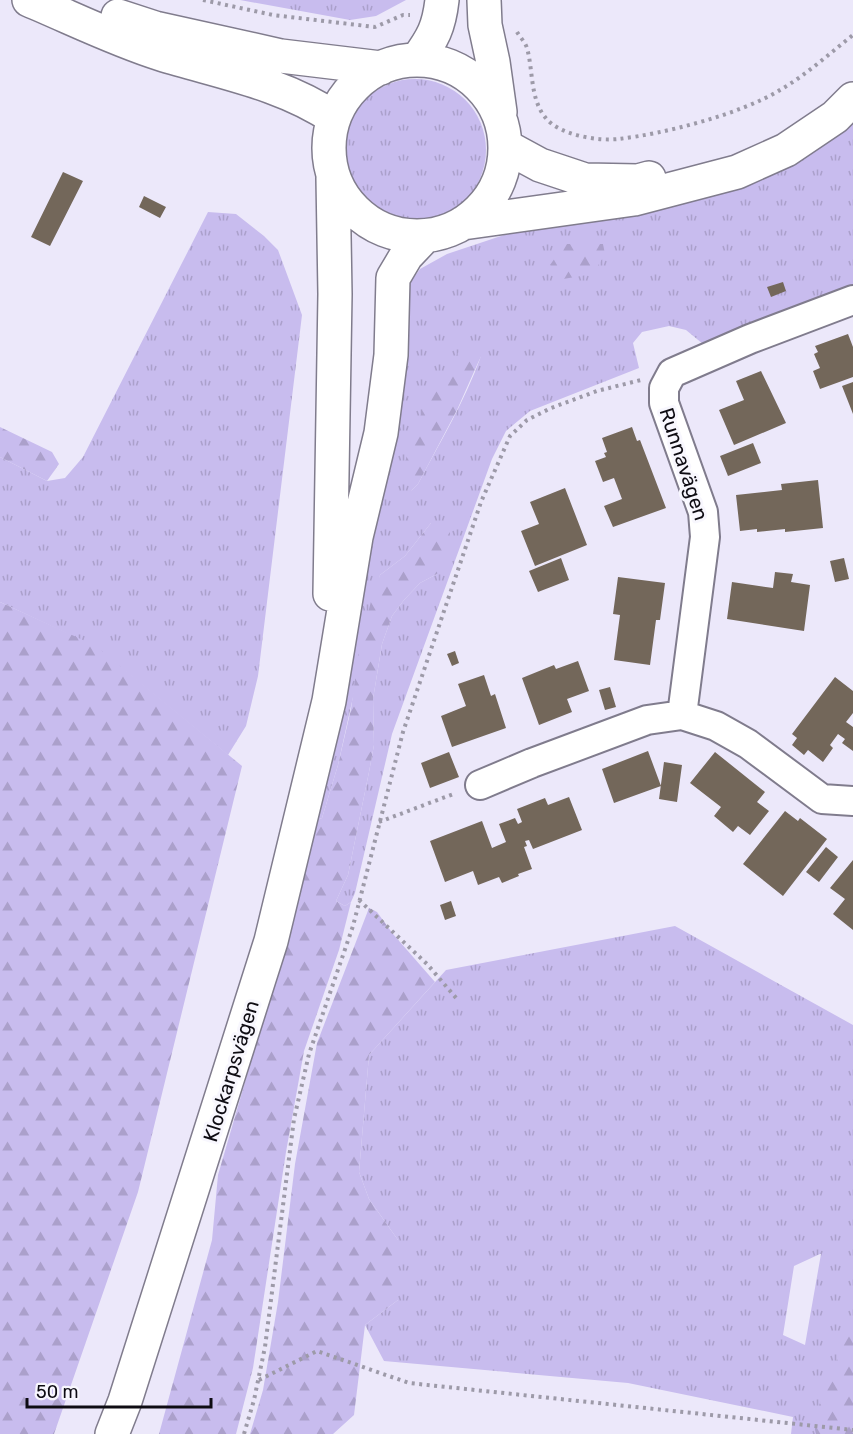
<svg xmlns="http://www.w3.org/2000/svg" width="853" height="1434" font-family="Rubik,sans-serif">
  <defs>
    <pattern id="grass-tufts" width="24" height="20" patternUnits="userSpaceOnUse" patternTransform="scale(1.5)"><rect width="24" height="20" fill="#c8bcee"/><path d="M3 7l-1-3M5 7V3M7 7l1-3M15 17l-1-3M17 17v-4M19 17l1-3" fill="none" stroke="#aba0cb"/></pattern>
    <pattern id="forest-firs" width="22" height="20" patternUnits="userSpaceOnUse" patternTransform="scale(1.5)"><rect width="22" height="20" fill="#c8bcee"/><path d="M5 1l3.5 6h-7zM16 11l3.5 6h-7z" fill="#aba0cb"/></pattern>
  </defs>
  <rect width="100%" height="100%" fill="#ece8fa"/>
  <path fill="url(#grass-tufts)" fill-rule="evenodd" d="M240,0H406L376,16L350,20Z
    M344 150a71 71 0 1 1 142 0a71 71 0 1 1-142 0Z
    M853,122V289L703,344L686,330L669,326L642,332L633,343L639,368L530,411L506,431L492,459L392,734L355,893L351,902L345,906L336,901L348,875L369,772L374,745L373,699L382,644L392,616L404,600L420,583L437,574L431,523L405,556L380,575L338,765L322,818L311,822L327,759L379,514L397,400L406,288L420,269L447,254L504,235L583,216ZM481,356C465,401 440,442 418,484L411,491Z
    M208,212L236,214L264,236L278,250L302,315L258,676L246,726L228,755L96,647L0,602V457L47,481L65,478L83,457Z
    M675,926L853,1025V1434H791L793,1417L628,1383L384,1361L365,1325L398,1300V1240L369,1199L359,1172L369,1055L446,970ZM820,1254H821L805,1345L783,1335L794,1266Z"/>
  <path fill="url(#forest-firs)" d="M565,244H603L605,254L593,274L563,279L550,265Z
    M461,349L477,350L481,356L457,410L418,484L411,491L404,465L428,394Z
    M0,427L52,452L59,464L47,481L0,457Z
    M441,521L450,533L448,555L437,574L420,583L404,600L392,616L382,644L373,699L374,745L369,772L348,875L336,901L345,906L351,902L339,950L304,1051L286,1152L253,1368L236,1434H159L212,1240L218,1175L252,1058L311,822L322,818L338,765L351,709L360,643L373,594L380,575L405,556L431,523Z
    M0,602L96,646L242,766L138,1192L54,1434H0Z
    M369,908L377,912L393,934L435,982L369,1055L359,1172L369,1199L398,1240V1300L365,1325L354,1415L333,1434H250L263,1390L278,1302L295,1164L317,1043Z
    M853,1318V1434H816L813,1421Z"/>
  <path fill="#73675a" d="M63,172L83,181L50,246L31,237Z
    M144,196L166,207L160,218L139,207Z
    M783,282L786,291L771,297L767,287Z
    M848,334L853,347V377L820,389L813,371L820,368L814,354L818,352L815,346Z
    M761,371L786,423L734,445L719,410L744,400L736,381Z
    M853,382V414L842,386Z
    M632,427L637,441L640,440L666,508L613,527L604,506L622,499L614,478L603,482L595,461L606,457L604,453L607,452L602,438Z
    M753,443L761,463L728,476L720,456Z
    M818,480L823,528L785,532V529L757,532V529L740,531L736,495L782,490L781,484Z
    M565,488L587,545L535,566L521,531L539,524L530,502Z
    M561,558L569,580L538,592L529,571Z
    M844,558L849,579L835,582L830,561Z
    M775,572L793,574L791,582L810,585L804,631L727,619L732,582L773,588Z
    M618,577L665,583L660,620H656L650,665L614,660L620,615L613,614Z
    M455,651L459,663L452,666L447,654Z
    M578,661L589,691L567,699L572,712L539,725L522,678L554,665L556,669Z
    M484,675L491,696L495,694L506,728L452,747L441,716L466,706L458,684Z
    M835,677L853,691V713L846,722L853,727V751L842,743L845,739L838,734L830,745L833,748L823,762L808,750L804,755L792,745L797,738L792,734Z
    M610,687L616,707L605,710L599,690Z
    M648,751L661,786L614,803L602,769Z
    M449,752L459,777L430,788L421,763Z
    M715,752L765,792L757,802L769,811L750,835L738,826L733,832L714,816L721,807L690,783Z
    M664,762L682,765L677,802L659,799Z
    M569,797L582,830L533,849L529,840L525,841L527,846L524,847L532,869L518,874L519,876L502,883L499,877L478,885L473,871L445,882L430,841L482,821L492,848L506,842L499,824L515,818L518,824L522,822L517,809L545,798L548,805Z
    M785,811L798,821L800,818L827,839L783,896L743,864Z
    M826,847L838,857L819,882L806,872Z
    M853,860V930L833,914L845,899L830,888Z
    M451,901L456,916L445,920L440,905Z"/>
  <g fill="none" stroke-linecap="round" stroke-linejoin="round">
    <g stroke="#807c8d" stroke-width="32">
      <path id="street" d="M682,715L716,726L748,744L822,799L853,801
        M480,785L532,763L647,720L682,715L705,537L703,512L664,403V388L672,373L750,339L853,300"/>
    </g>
    <g stroke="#807c8d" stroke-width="36">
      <path id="secondary" d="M29,0C72,18 116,40 161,54C219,72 283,83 334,118
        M484,0L485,25L493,62L500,112
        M118,16L155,28L281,56L381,68
        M329 148a88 88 0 1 1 176 0a88 88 0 1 1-176 0Z
        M417,60C433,38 439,27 442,0
        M505,146L540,165L585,180L638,181L649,178
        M463,223L634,199L737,172L786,150L835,117L853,99
        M330,594L335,294L333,178
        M112,1434L125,1401L271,941L329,701L356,537L381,433L391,355L393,278L406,256L425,236"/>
    </g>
    <path stroke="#9d9aa8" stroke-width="4" stroke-dasharray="3 4.5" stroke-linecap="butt" d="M203,0L273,15L375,27L403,15H410
      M517,32C520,37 525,42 527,48C534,73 529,106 552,124C568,136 599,141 618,139C664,134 741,114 780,90C806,75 829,54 853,35
      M379,822L456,793
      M359,900L427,964L457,999
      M259,1380L317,1351L409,1383L853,1430
      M244,1434L254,1400L265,1347L294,1119L309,1054L353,926L403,732L481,502L510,436L527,420L551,408L597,391L641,380"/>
    <use href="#street" stroke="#fff" stroke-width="28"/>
    <use href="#secondary" stroke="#fff" stroke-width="33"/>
  </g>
  <g text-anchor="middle" stroke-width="6" stroke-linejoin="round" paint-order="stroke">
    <g font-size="20" fill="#0e0c13" stroke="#f8f7fe">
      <text transform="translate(684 464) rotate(72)" y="7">Runnavägen</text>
      <text transform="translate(231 1071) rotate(-73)" y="7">Klockarpsvägen</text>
    </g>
  </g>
  <path d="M27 1398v9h184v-9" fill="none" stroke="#0e0c13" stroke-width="3"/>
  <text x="36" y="1398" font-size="18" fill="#0e0c13" stroke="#f8f7fe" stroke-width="4.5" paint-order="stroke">50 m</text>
</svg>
